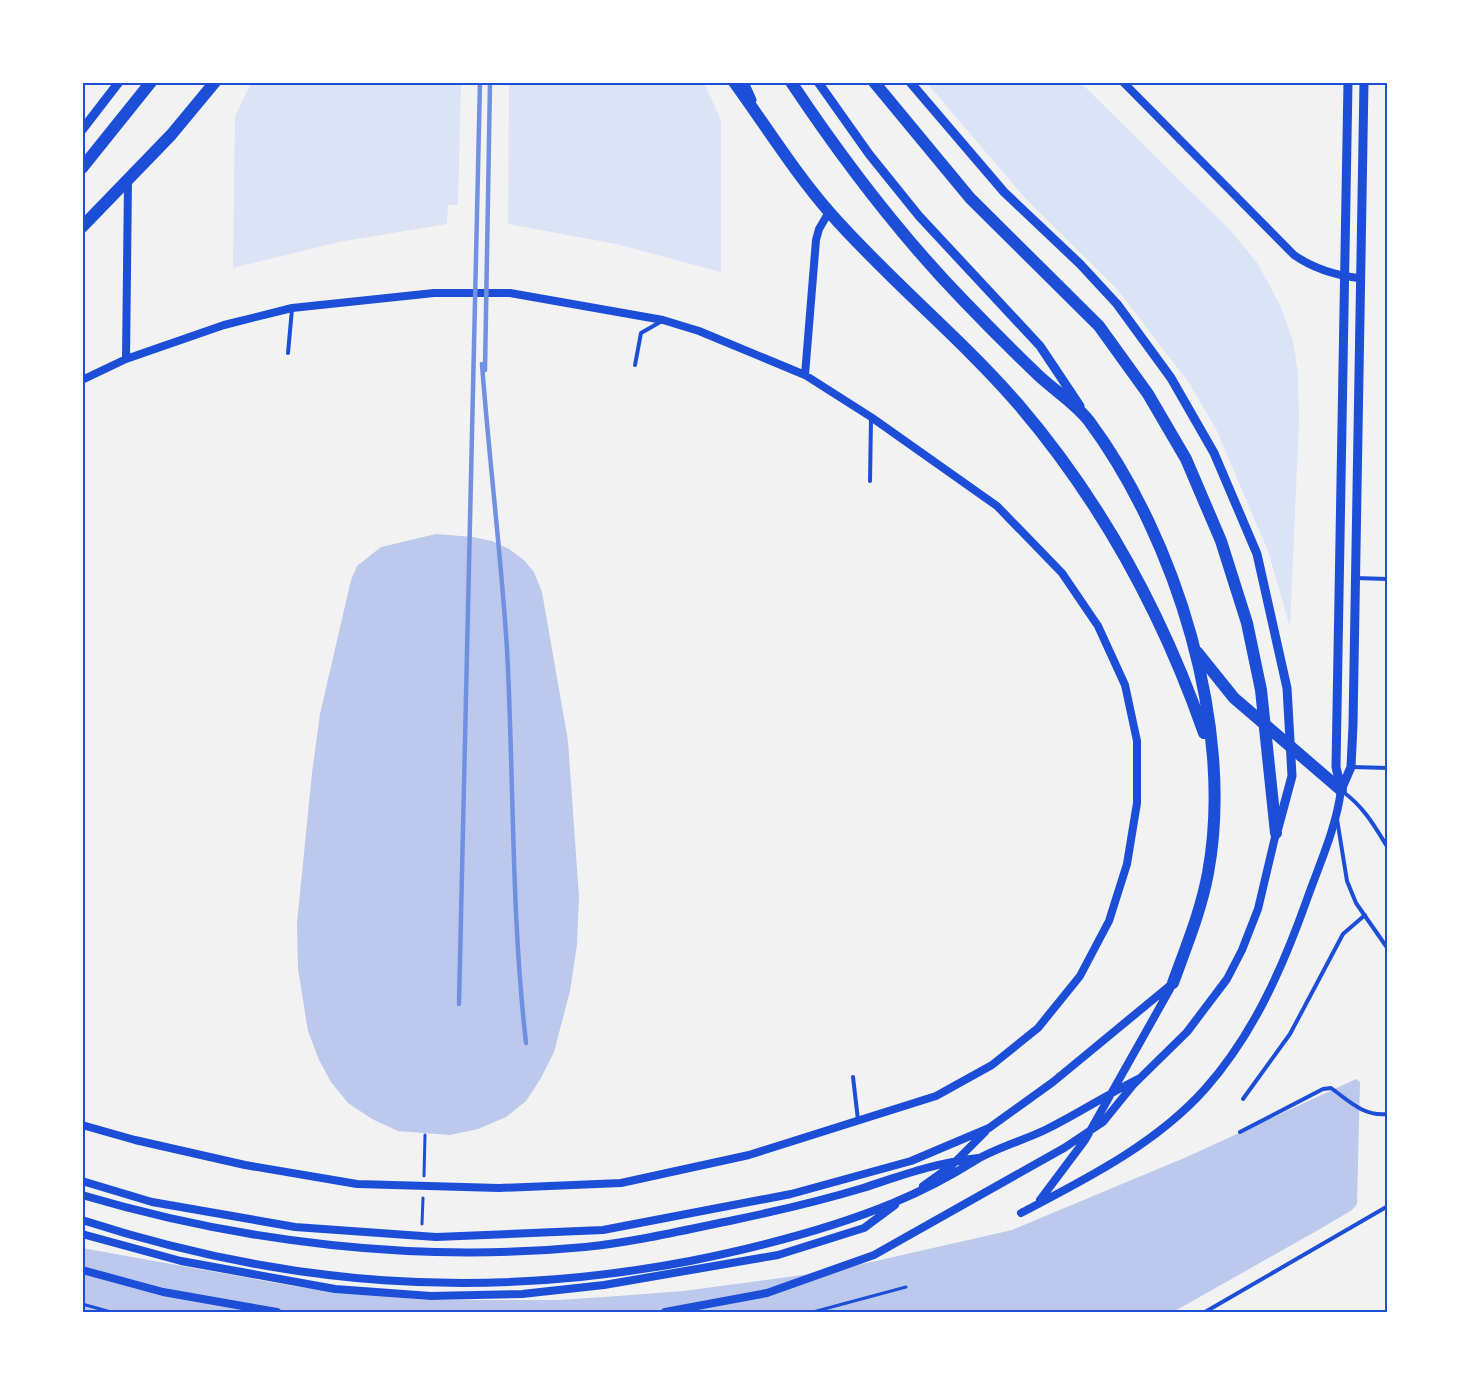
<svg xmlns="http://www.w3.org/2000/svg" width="1470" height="1395" font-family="Overpass,sans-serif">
  <rect width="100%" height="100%" fill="#f2f2f2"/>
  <path fill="#dbe4f7" d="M251,83H461L458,205H448L447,224L339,242L233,268L235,116Z
    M509,83H704L721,120V272L616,244L508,224Z
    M927,83H1081L1231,231L1258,264L1281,307L1293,341L1298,373L1299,422L1290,627L1268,551L1216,429L1189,383L1117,289L1025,198Z"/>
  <path fill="#bdc9ec" d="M436,534L473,537L492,541L509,549L524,560L534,572L542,592L568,741L579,897L577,945L570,991L554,1052L541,1078L526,1101L506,1117L478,1129L450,1135L398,1131L372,1119L348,1103L331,1082L319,1060L308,1031L298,969L297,923L312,773L320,714L351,580L357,566L381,547Z
    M1356,1079L1360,1082L1357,1204L1352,1210L1320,1229L1173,1312H82V1248L299,1287L426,1300H558L618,1296L683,1291L832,1271L1012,1230L1189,1156Z"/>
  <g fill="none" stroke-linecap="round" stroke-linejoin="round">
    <path stroke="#1d4ed8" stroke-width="3" d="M424,1176L425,1135
      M422,1224L423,1198
      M82,1304L111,1312
      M813,1312L906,1287"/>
    <path stroke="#1d4ed8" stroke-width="4" d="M288,353L292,309
      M635,365L641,333L662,321
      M870,481L871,419
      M1355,578L1388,579
      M1352,767L1388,768
      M1342,791C1364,807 1374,825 1388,848
      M1337,819L1347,881L1356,903L1388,949
      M853,1077L858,1120
      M1243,1099L1290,1034L1343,934L1365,915
      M1240,1132L1323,1089L1331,1088C1349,1101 1364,1117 1388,1114
      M1205,1312L1388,1206"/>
    <path stroke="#1d4ed8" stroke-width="8" d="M1123,82L1294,255C1314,269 1334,275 1358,278
      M126,359L128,181
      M805,375L816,240L819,229L829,212
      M82,380L126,359L224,325L292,308L434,293H510L663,320L699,331L805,375L871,417L997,506L1062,573L1098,626L1125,685L1137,741V803L1127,864L1109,921L1080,976L1038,1028L992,1065L936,1096L749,1155L621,1183L499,1188L357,1184L245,1165L135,1140L82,1125
      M82,1181L152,1202L295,1227L436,1237L603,1230L791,1194L911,1161L989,1128L1053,1082L1173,983
      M923,1186L951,1166L985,1132
      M82,1195C244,1243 417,1263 585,1247C635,1242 685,1230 734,1220C777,1211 820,1201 863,1188C903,1175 935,1163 978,1158
      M1040,1200L1085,1140L1170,989
      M1021,1213C1086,1179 1156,1144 1205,1089C1253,1035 1282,969 1306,902C1319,865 1336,829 1341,790
      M82,1220C286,1286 480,1301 690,1261C759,1247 828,1230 893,1203C922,1191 949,1177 976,1160C998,1147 1025,1140 1047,1129C1079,1113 1108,1094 1140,1078
      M82,1234L181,1261L335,1289L431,1296L522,1294L604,1285L778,1255L864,1228L895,1205
      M82,1270L163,1292L277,1312
      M665,1312L767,1293L874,1255L1064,1148L1103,1122L1133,1085L1187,1032L1227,979L1242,950L1258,909L1276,833"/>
    <path stroke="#1d4ed8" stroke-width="9" d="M744,82L752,100
      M818,82L869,154L919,216L1040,346L1080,406
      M910,82L1004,192L1080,264L1117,304L1171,378L1214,453L1257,554L1287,688L1292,776L1278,828
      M82,130L119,82
      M1341,790L1351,767L1353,725L1364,82
      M1341,790L1336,767L1348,82"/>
    <path stroke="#1d4ed8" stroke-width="12" d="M734,82C766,126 795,173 831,214C890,281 960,337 1018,404C1101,501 1162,613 1204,733
      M791,82C843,160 899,234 964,301C988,326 1013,351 1038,375C1055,391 1075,403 1089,421C1176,538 1235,728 1208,873C1201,911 1186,947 1173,983
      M874,82L970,198L1099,326L1148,394L1186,459L1221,541L1247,623L1261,690L1276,833
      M82,168L151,82
      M82,227L171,135L215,82
      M1197,652L1234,698L1341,790"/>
    <path stroke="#7290e2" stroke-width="4.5" d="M482,364C489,459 501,553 507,649C514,780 511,912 526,1043
      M485,370L490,82
      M459,1004L480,82"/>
  </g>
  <rect width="1470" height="1395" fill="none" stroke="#ffffff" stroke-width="168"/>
  <rect x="84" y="84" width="1302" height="1227" fill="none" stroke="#1d4ed8" stroke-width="2"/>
</svg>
